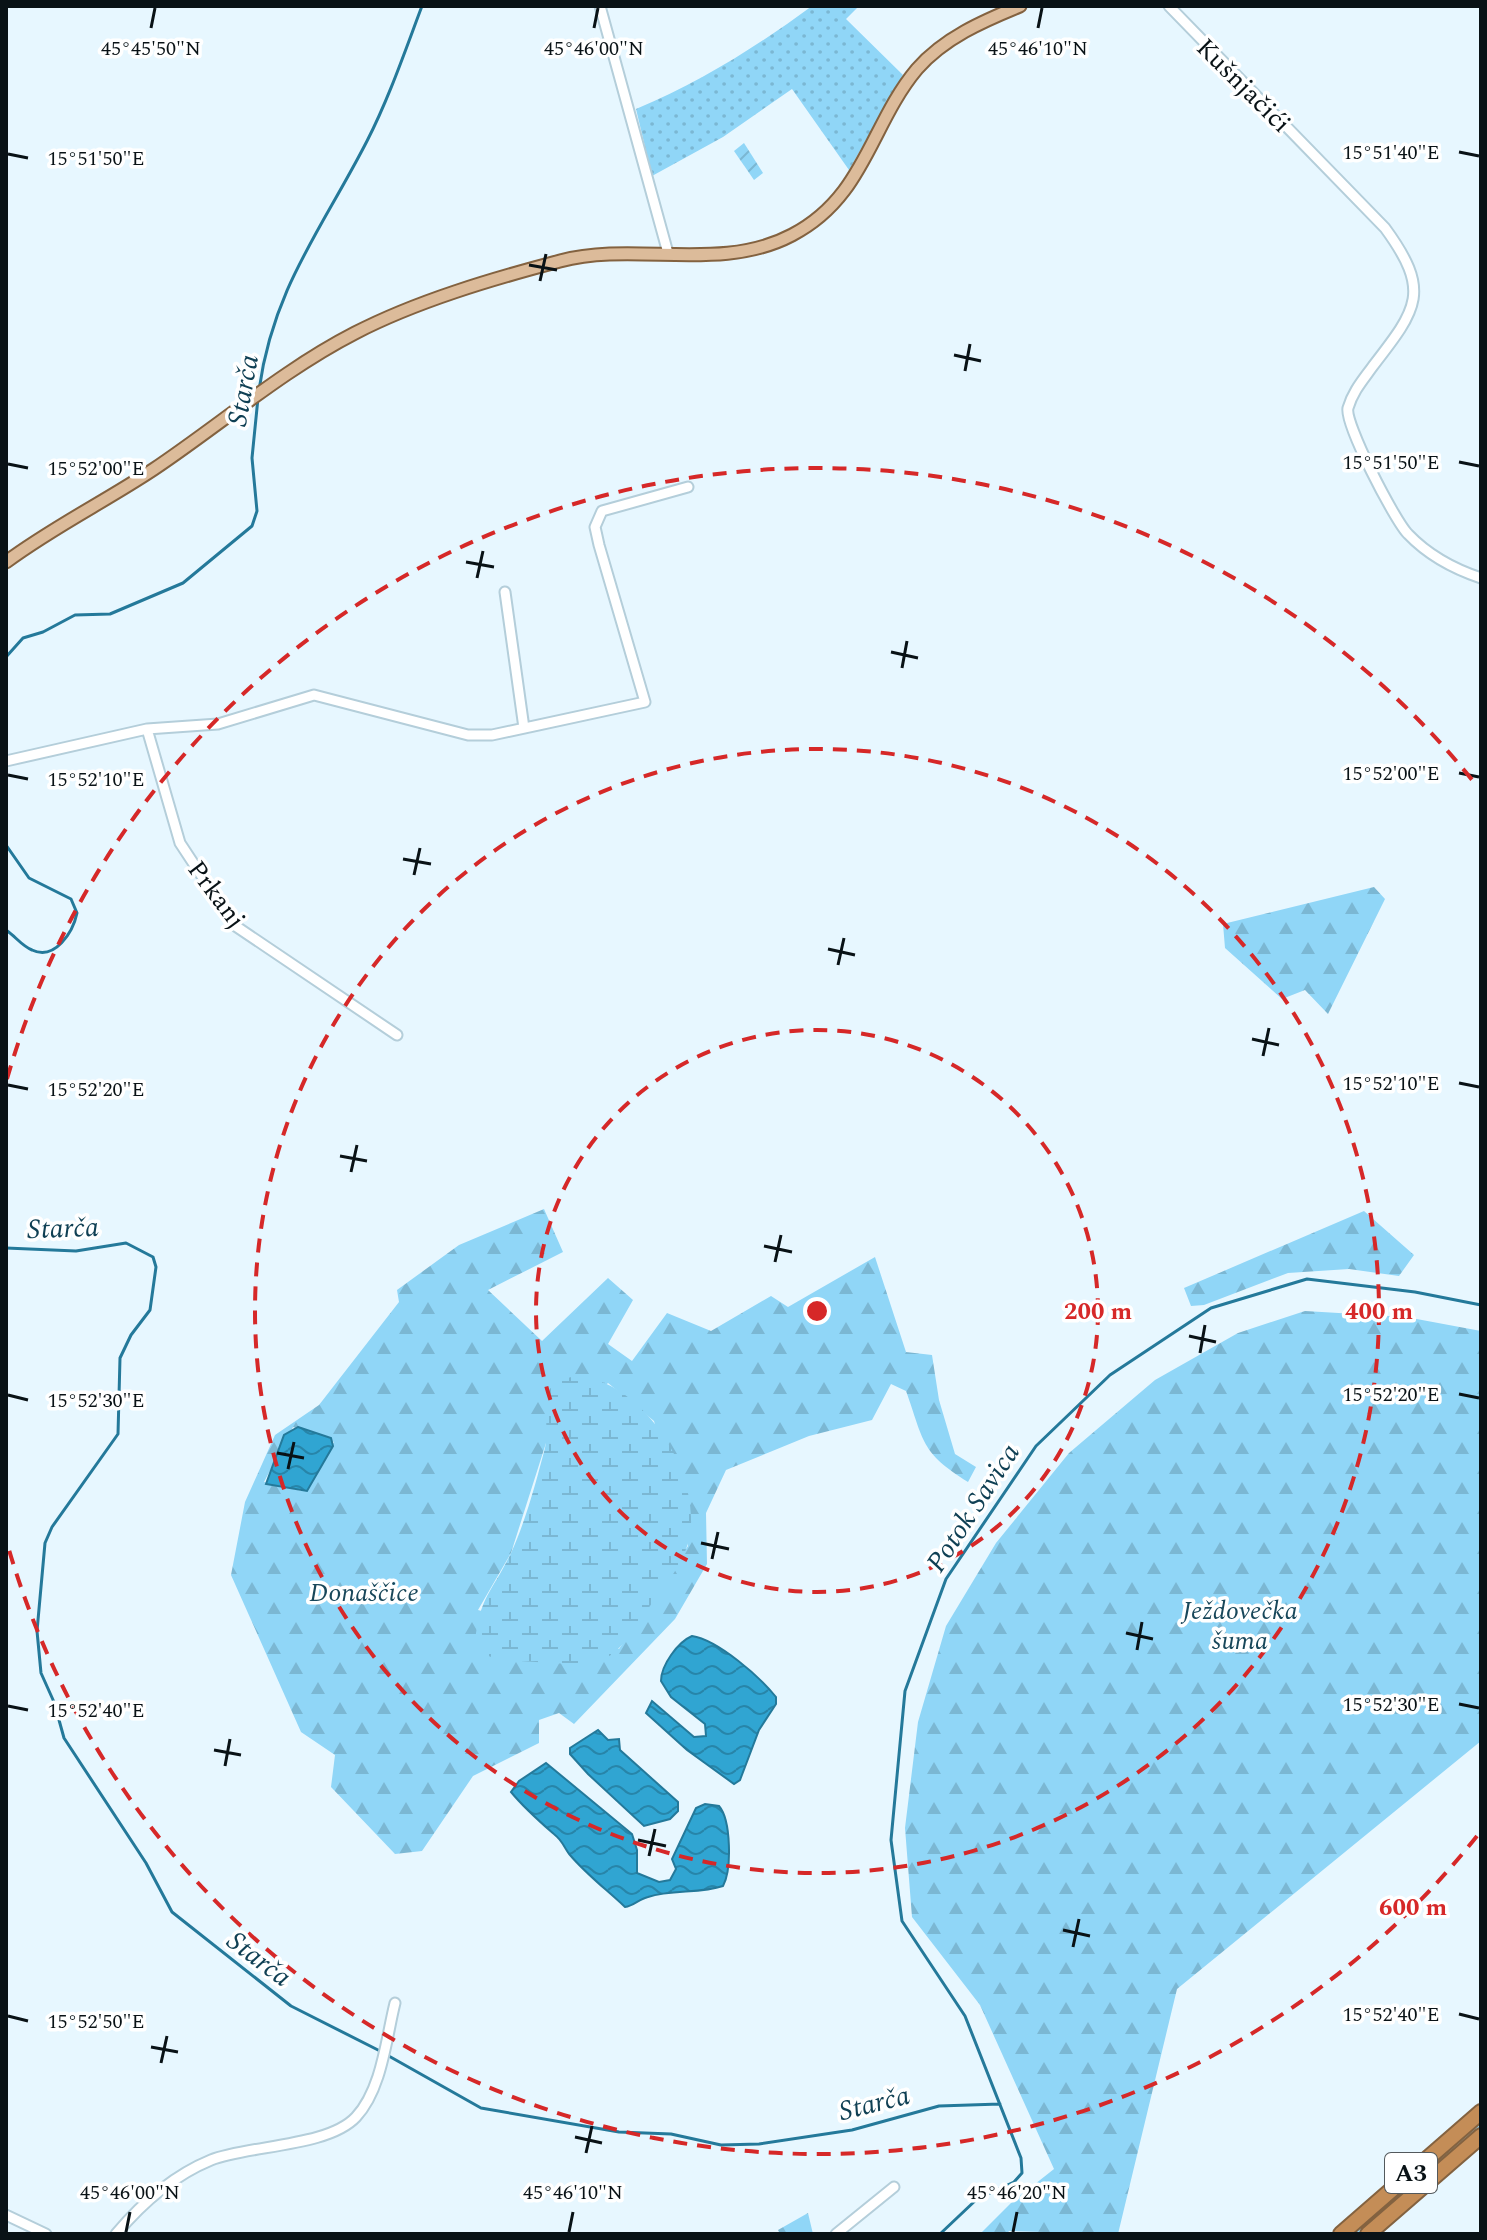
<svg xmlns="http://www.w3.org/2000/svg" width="1487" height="2240" font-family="Spectral,serif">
  <defs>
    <pattern id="grass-dots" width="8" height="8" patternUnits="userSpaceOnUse" patternTransform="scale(2)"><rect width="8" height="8" fill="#90d6f7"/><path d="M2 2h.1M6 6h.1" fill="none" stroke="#7bb7d3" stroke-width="1.8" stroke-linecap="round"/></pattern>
    <pattern id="forest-firs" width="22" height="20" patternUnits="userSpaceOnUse" patternTransform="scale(2)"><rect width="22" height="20" fill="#90d6f7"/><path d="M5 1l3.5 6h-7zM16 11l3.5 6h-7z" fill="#7bb7d3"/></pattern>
    <pattern id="wetland-marsh" width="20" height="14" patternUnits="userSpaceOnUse" patternTransform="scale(2)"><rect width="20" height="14" fill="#90d6f7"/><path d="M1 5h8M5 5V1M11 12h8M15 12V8" fill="none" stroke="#7bb7d3"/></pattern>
    <pattern id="garden-furrows" width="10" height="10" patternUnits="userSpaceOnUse" patternTransform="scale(2)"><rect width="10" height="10" fill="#90d6f7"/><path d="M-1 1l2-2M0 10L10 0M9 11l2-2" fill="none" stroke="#7bb7d3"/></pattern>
    <pattern id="water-waves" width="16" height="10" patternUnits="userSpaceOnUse" patternTransform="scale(2)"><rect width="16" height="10" fill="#30a5d2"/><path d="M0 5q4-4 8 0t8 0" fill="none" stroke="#2785a9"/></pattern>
  </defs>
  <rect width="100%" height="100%" fill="#e7f7ff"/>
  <path fill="url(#grass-dots)" d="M812,6H859L846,19L903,75L849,170L792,89L723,137L652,176L636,109C701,82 756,47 812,6Z
    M1481,2119V2127L1363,2231L1349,2234Z"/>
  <path fill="url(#forest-firs)" fill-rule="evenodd" d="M1374,887L1385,899L1328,1014L1305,990L1282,999L1225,948L1223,924Z
    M544,1209L563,1252L488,1290L542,1341L608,1278L633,1300L608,1344L632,1361L667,1313L711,1331L771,1296L788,1307L875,1257L906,1352L932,1355L939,1400L955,1454L976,1467L968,1482C920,1452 924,1441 906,1391L891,1384L872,1420L809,1436L726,1470L706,1513L707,1564L675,1619L574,1724L559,1713L539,1720V1743L473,1776L422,1851L395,1854L331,1787L335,1755L301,1732L231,1575L245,1502L275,1435L319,1405L399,1302L397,1290L459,1245ZM608,1383L654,1421L688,1546L619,1649L478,1610L511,1553L546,1443ZM293,1427L334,1442L302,1491L264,1482Z
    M1364,1211L1414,1255L1399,1276L1349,1269L1288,1273L1204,1305L1191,1306L1184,1288Z
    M1305,1311L1406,1317L1481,1331V1741L1177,1989L1118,2234L1009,2231L1007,2234H980L1011,2203L1054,2169L980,2005L912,1917L905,1828L918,1722L946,1626L996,1543L1069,1453L1155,1380L1238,1333Z
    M808,2213L813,2234H780L778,2230Z"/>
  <path fill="url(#wetland-marsh)" d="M575,1376C644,1379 706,1479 688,1543C681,1569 658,1594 643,1616C631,1633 619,1656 596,1662C573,1667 524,1660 498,1660L484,1654L475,1643C479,1597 493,1591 511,1553C526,1520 536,1482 545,1448C550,1423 540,1409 553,1382Z"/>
  <path fill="url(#garden-furrows)" d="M744,143L763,173L754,180L734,151Z"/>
  <path fill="url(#water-waves)" stroke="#24799a" stroke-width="2" d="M298,1427L331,1438L333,1446L307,1491L266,1484L284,1435Z
    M692,1636C718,1640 760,1677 776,1697V1704L759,1730L740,1780L734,1784L687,1750L646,1713L652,1701L694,1737L706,1736L705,1724L671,1697L661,1681C661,1665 678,1642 692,1636Z
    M598,1730L608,1740L619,1739L620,1750L678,1802V1811L670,1819L644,1826L588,1774L570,1754V1748Z
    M546,1763L632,1834L637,1850V1873L659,1882L670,1880L676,1869L672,1859L696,1808L705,1804L719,1806C731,1820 732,1869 723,1886C700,1894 672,1889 648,1897C639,1899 634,1906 625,1907C607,1890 586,1874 570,1855C565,1849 562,1840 555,1835C539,1821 525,1809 511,1792L519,1781Z"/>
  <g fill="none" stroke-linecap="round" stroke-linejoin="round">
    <path stroke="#24799a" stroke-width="3" d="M259,390C273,288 322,229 367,141C389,98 405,51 422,6
      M6,657L23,638L43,632L75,615L110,614L183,583L252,526L257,511L252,458L258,398
      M6,845L29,878L71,899L77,913C73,932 55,961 32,950C22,946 15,936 6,930
      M6,1248L76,1251L126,1243L153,1257L156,1267L150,1310L131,1335L120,1358L118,1434L52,1527L45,1543L37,1631L41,1673L54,1702L64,1738L146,1863L172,1912L291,2006L380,2051
      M387,2055L481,2108L619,2132L671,2134L721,2145L759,2144L852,2130L939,2106L1000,2104
      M940,2234L977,2199L1014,2182L1022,2173L1021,2158L965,2016L902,1921L891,1840L905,1691L946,1579L1036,1446L1110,1375L1211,1308L1307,1279L1415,1292L1481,1305"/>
    <g stroke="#b4ceda" stroke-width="13">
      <path id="minor" d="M600,6L668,253
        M1169,6L1385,228C1431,291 1418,308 1373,366C1363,380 1353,391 1348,408C1344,423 1395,521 1408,534C1428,555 1454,569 1481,578
        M505,592L524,728
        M147,729L180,843L234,925L397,1035
        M6,761L147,729L218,724L314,695L468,735H492L645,702L599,545L595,527L602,511L688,487
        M6,2215L46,2234
        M116,2234C142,2203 172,2176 211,2160C249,2145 328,2147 356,2117C382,2089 386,2039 395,2003
        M836,2234L894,2187"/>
    </g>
    <g stroke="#836240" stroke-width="15">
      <path id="major" d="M6,562C53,527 106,501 154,469C221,424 283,370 355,333C417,301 492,279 560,261C636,241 720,273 792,235C865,197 870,125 917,69C944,38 983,21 1020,6"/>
    </g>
    <g stroke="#836240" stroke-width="18">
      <path id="highway" d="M1341,2234L1481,2112
        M1368,2234L1481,2136"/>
    </g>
    <use href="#minor" stroke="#fff" stroke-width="9"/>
    <use href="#major" stroke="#dcbb9a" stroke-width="11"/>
    <use href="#highway" stroke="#c48d57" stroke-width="14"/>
  </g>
  <path fill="none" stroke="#091216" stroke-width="3" d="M151,28L155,8M594,28L598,8M1038,28L1042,8M1459,152L1479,156M8,154L28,158M529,265L557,270M540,281L546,254M954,355L981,361M965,371L970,344M1459,462L1479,466M8,464L28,468M466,562L494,567M477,578L483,551M891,652L918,658M902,668L907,641M1459,773L1479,777M8,775L28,779M403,859L431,864M414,875L420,848M828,949L855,955M838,965L844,938M1252,1039L1279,1045M1263,1056L1269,1028M1459,1083L1479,1087M8,1085L28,1089M340,1156L367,1161M351,1172L357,1145M764,1246L792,1252M775,1262L781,1235M1189,1336L1216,1342M1200,1353L1205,1325M1459,1394L1479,1398M8,1395L28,1400M277,1453L304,1458M288,1469L294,1442M701,1543L729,1549M712,1559L718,1532M1126,1633L1153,1639M1137,1650L1142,1622M1459,1704L1479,1708M8,1706L28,1710M214,1750L241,1755M225,1766L230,1739M638,1840L666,1846M649,1856L655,1829M1063,1930L1090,1936M1073,1947L1079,1919M1459,2014L1479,2019M8,2016L28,2021M151,2047L178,2052M161,2063L167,2036M575,2137L602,2143M586,2153L592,2126M126,2232L130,2212M569,2232L573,2212M1013,2232L1017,2212"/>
  <g fill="none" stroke="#d62828" stroke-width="4" stroke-dasharray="14 10">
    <circle cx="817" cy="1311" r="281"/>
    <circle cx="817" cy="1311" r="562"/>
    <path d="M1477 1836A843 843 0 0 1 7 1543M7 1079A843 843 0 0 1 1477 786"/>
  </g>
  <g text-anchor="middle" stroke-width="7" stroke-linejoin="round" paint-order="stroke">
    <rect fill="#fff" stroke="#53595c" stroke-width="2" x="1385" y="2153" width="52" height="40" rx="6"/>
    <g font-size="24" font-weight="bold" fill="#091216">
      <text x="1411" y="2181">A3</text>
    </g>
    <g font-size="26" fill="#091216" stroke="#fff">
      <text transform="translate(1244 85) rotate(45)" y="9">Kušnjačići</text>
      <text transform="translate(217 894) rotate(53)" y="9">Prkanj</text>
    </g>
    <g font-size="26" font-style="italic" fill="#18475a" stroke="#fff">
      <text x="364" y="1601">Donaščice</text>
      <text x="1240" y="1619">Ježdovečka<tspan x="1240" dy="30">šuma</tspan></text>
    </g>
    <g font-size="28" font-style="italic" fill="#104054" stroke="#fff">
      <text transform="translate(242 390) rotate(-80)" y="10">Starča</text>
      <text transform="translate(63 1227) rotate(-2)" y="10">Starča</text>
      <text transform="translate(972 1507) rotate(-57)" y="10">Potok Savica</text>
      <text transform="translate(260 1958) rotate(37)" y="10">Starča</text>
      <text transform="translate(874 2102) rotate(-14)" y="10">Starča</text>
    </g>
  </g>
  <g font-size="20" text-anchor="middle" fill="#091216" stroke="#fff" stroke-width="7" stroke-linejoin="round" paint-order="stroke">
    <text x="151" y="55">45°45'50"N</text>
    <text x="594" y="55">45°46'00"N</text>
    <text x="1038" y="55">45°46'10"N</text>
    <text x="1391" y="159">15°51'40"E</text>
    <text x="96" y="165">15°51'50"E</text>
    <text x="1391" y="469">15°51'50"E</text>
    <text x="96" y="475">15°52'00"E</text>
    <text x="1391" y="780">15°52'00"E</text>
    <text x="96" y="786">15°52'10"E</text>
    <text x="1391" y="1090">15°52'10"E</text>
    <text x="96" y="1096">15°52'20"E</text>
    <text x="1391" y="1401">15°52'20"E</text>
    <text x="96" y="1407">15°52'30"E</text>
    <text x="1391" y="1711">15°52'30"E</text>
    <text x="96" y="1717">15°52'40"E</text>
    <text x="1391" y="2021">15°52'40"E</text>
    <text x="96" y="2028">15°52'50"E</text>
    <text x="130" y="2199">45°46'00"N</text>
    <text x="573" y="2199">45°46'10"N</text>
    <text x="1017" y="2199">45°46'20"N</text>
  </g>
  <circle cx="817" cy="1311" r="12" fill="#d62828" stroke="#fff" stroke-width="4"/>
  <g font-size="24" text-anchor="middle" font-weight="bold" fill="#d62828" stroke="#fff" stroke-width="7" stroke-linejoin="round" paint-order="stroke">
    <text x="1098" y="1319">200 m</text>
    <text x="1379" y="1319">400 m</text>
    <text x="1413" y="1915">600 m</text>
  </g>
  <rect width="1487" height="2240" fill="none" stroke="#091216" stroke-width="16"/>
</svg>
